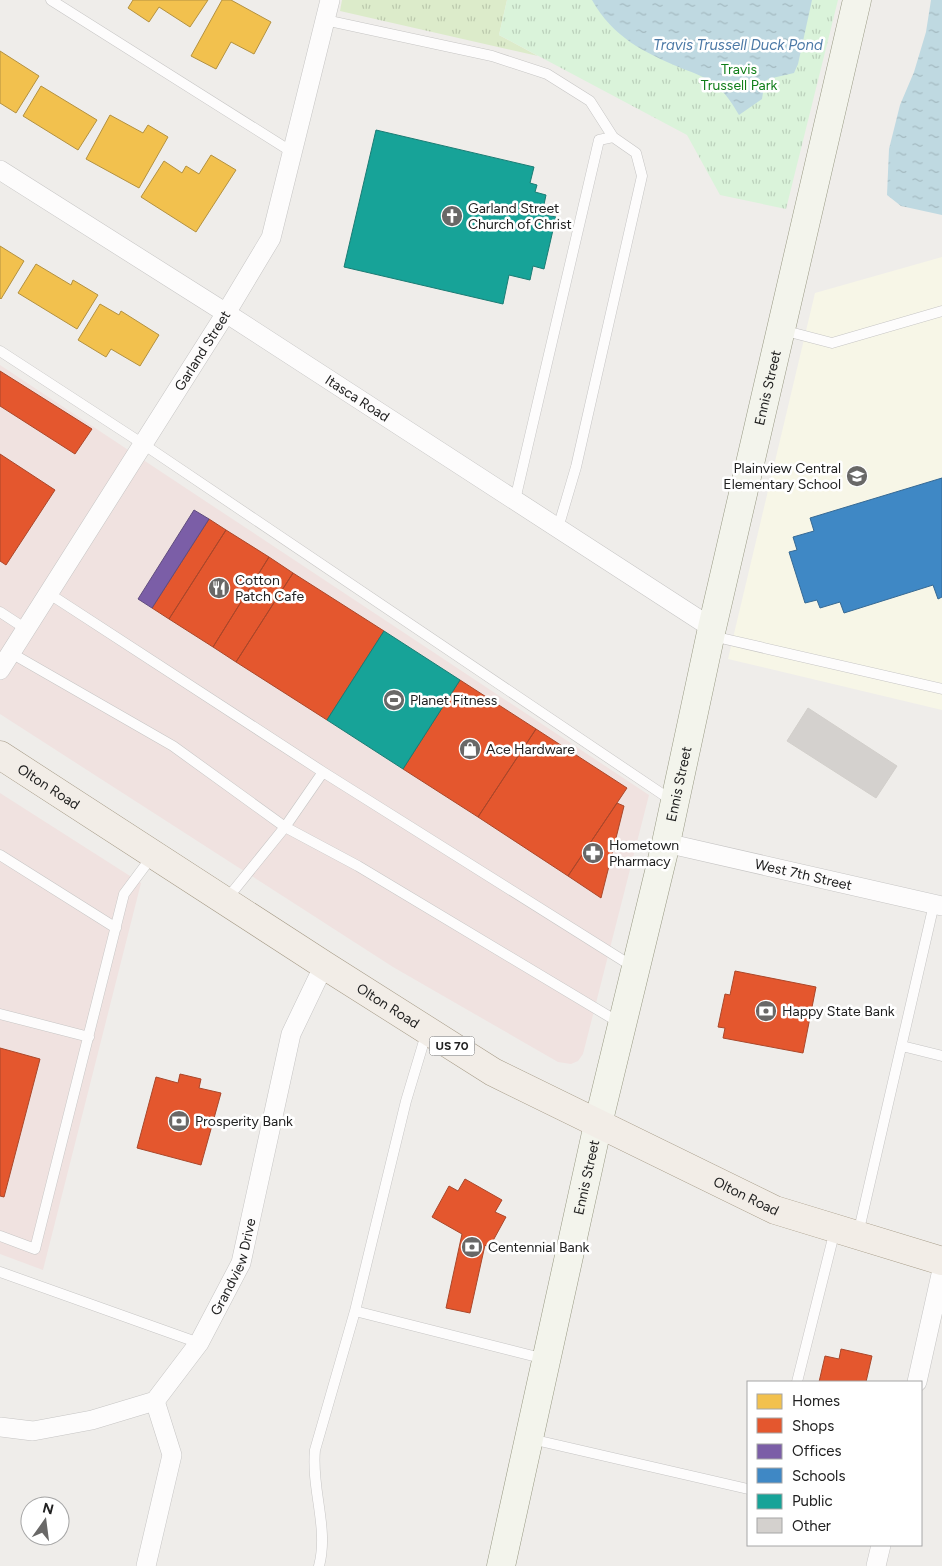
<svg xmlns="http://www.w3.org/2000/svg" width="942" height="1566" font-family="Figtree,sans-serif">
  <defs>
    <pattern id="grass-tufts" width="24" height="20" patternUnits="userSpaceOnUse" patternTransform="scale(1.25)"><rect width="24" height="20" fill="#dcebca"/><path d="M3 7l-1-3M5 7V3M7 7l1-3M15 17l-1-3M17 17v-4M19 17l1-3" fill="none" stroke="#bcc9ad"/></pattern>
    <pattern id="park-tufts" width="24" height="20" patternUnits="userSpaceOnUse" patternTransform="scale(1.25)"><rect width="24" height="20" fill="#daf3da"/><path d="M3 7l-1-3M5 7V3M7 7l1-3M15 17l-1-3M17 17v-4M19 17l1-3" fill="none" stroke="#bbd0bb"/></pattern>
    <pattern id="water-ripples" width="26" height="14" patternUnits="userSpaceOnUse" patternTransform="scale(1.25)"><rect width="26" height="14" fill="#bfd9e1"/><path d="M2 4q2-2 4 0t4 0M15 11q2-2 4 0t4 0" fill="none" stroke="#a4bac1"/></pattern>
  </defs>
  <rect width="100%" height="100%" fill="#efedea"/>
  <path fill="#f0e2e0" d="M0,365L649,795L583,1054L578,1061L571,1064L558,1062L393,967L0,714Z
    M0,793L141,883L43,1270L0,1254Z"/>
  <path fill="#f7f6e7" d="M942,257V710L728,659L815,293Z"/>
  <path fill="url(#grass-tufts)" d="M342,0H507L499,35L538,56L340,11Z"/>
  <path fill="url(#park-tufts)" d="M507,0H838L786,209L720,195L687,135L499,35Z"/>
  <path fill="url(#water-ripples)" d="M592,0H812L798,64L794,73L768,79L764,86L762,99L739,115C733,105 727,95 718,87C708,78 694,73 681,68C643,52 613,37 592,0Z
    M931,0H942V215L901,206L887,195L889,149L900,105L914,72L926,32Z"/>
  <path fill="#f2c14e" stroke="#b39140" d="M133,0H208L190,27L159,7L149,22L128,8Z
    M222,0H231L271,22L254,54L231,42L216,69L191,56Z
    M0,51L39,76L16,113L0,103Z
    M41,86L97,120L78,150L23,116Z
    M110,115L143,133L148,125L168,137L139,188L86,159Z
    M211,155L236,170L196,232L141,197L164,161L182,173L186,166L199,174Z
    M0,246L24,261L1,299L0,298Z
    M36,264L71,285L73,280L98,295L77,329L18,293Z
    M100,304L119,315L121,311L159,335L140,366L111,349L106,357L78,340Z"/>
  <path fill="#e4572e" stroke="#aa472a" d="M0,371L92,429L75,454L0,406Z
    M0,454L55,490L6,565L0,561Z
    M209,519L226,530L169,619L152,608Z
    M226,530L269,557L213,647L169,619Z
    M269,557L293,573L236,662L213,647Z
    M293,573L384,631L327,720L236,662Z
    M460,680L536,729L478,817L403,769Z
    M536,729L627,788L568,876L478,817Z
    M617,803L624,806L601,898L568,876Z
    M735,971L816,987L803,1053L723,1038L725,1028L718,1027L725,994L730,995Z
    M0,1048L40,1059L4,1197L0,1196Z
    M180,1074L201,1079L199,1088L221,1093L201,1165L137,1148L156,1077L178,1083Z
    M465,1179L502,1200L495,1212L506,1217L489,1248L485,1245L470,1313L446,1308L462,1234L432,1217L449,1186L458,1191Z
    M841,1349L872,1356L866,1382H819L825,1356L839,1359Z"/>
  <path fill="#7b5ea7" stroke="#604c7f" d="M194,510L209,519L152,608L138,599Z"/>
  <path fill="#3f88c5" stroke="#366994" d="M942,478V597L938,599L933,585L844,613L840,602L820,608L817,600L805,603L789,552L797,550L793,537L814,531L810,518Z"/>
  <path fill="#17a398" stroke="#1a7c74" d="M376,130L534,167L530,183L537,185L535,192L546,195L542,214L556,217L544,269L533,266L530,280L509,275L503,304L344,267Z
    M384,631L460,680L403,769L327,720Z"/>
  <path fill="#d4d1ce" stroke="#d2cfcb" d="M808,708L897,766L876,798L787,741Z"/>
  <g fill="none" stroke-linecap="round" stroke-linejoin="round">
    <g stroke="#c6c5c4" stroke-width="11">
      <path id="lane" d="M51,0L292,152
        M325,20L492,56L547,74L590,101L613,137
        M782,330L832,343L942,311
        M0,351L143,444L674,802
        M515,500L599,140L613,137L636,153L642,176L576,467L558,528
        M48,593L323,772L635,968
        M0,612L26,629
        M712,636L942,689
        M11,653L173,746L285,827L358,866L620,1023
        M0,855L116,928
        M226,900L285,827L323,772
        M0,1014L89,1037
        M427,1031L406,1101L355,1311L545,1359
        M902,1046L942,1056
        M858,1234L934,904
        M0,1236L35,1249L124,894L153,855
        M0,1272L199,1343
        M797,1382L835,1230
        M531,1439L748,1489
        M319,1566C329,1528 311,1489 315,1450L355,1311"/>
    </g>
    <g stroke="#c6c5c4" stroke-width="20">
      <g id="street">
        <path id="s1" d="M0,170L226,313L712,628"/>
        <path id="s2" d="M0,670L226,313L271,238L330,0"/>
        <path id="s3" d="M666,843L942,906"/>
        <path d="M917,1382L942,1270"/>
        <path id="s4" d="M0,1427L33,1431L92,1420L155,1401L199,1343L241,1263L291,1034L324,965"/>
        <path d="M146,1566L172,1455L155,1401"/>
        <path d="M876,1566L881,1545"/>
      </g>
    </g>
    <g stroke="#979882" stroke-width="29">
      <g id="secondary">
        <path id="s5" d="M501,1566L598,1124L666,843L712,628L857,0"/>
      </g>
    </g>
    <g stroke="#a59a86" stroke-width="29">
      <g id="primary">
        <path id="s6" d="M0,755L324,965L493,1072L775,1210L942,1261"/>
      </g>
    </g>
    <use href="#lane" stroke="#fdfcfc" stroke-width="10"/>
    <use href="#street" stroke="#fdfcfc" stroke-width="19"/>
    <use href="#secondary" stroke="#f3f4ec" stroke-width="28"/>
    <use href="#primary" stroke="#f2ede7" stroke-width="28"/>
  </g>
  <defs>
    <g id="church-disc" transform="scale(1.125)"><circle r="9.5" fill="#696867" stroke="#fff"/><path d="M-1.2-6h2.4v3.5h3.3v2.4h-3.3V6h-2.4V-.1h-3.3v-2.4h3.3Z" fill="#fff"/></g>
    <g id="school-disc" transform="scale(1.125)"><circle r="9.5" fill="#696867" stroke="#fff"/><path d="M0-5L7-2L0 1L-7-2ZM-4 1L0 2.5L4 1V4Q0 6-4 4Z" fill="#fff"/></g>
    <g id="restaurant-disc" transform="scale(1.125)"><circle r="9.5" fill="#696867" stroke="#fff"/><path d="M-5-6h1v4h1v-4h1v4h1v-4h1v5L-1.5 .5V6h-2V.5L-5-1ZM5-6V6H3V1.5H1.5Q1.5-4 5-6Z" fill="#fff"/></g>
    <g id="stadium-disc" transform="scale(1.125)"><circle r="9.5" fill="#696867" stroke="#fff"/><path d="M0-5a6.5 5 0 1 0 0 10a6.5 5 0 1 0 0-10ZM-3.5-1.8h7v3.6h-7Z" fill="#fff"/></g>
    <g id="shop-disc" transform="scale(1.125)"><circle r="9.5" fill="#696867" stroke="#fff"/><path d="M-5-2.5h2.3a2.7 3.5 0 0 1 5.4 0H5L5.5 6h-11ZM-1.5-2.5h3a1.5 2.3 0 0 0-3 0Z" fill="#fff"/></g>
    <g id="pharmacy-disc" transform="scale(1.125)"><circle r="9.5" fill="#696867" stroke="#fff"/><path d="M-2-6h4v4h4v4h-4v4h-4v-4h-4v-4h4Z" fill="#fff"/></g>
    <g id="bank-disc" transform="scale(1.125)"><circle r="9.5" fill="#696867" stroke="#fff"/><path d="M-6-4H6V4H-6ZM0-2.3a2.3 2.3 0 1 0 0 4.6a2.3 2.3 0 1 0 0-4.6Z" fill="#fff"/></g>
  </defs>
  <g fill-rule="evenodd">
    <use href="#church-disc" x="452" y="216"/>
    <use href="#school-disc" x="857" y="476"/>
    <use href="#restaurant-disc" x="219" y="588"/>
    <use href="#stadium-disc" x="394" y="700"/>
    <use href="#shop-disc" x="470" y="749"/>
    <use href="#pharmacy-disc" x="593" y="853"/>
    <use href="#bank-disc" x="766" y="1011"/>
    <use href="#bank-disc" x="179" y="1121"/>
    <use href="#bank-disc" x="472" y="1247"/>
  </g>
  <g text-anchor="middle" stroke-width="5" stroke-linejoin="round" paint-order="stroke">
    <rect fill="#fff" stroke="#646464" stroke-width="1" x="429.5" y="1036.5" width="45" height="19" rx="4"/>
    <g font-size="12" font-weight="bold" fill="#212121">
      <text x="452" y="1050">US 70</text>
    </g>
    <g font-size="14" fill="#107e19" stroke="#fff">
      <text x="739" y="74">Travis<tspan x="739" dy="16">Trussell Park</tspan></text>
    </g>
    <g font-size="14" fill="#212121" stroke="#fff" text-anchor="start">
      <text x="468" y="213">Garland Street<tspan x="468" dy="16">Church of Christ</tspan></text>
      <text x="841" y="473" text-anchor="end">Plainview Central<tspan x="841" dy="16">Elementary School</tspan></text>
      <text x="235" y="585">Cotton<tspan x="235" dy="16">Patch Cafe</tspan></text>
      <text x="410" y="705">Planet Fitness</text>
      <text x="486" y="754">Ace Hardware</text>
      <text x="609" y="850">Hometown<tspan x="609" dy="16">Pharmacy</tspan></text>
      <text x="782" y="1016">Happy State Bank</text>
      <text x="195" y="1126">Prosperity Bank</text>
      <text x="488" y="1252">Centennial Bank</text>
    </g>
    <g font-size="14" fill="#212121" stroke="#fff">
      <text dy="5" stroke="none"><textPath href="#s2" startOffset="378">Garland Street</textPath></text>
      <text dy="5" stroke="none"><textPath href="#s5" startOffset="1208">Ennis Street</textPath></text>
      <text dy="5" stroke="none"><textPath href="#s1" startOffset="424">Itasca Road</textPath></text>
      <text dy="5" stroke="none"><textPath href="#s5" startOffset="802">Ennis Street</textPath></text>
      <text dy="5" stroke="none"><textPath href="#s6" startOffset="58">Olton Road</textPath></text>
      <text dy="5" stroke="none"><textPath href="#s3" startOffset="141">West 7th Street</textPath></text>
      <text dy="5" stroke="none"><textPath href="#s6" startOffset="462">Olton Road</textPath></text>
      <text dy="5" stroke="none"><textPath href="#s5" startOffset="398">Ennis Street</textPath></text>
      <text dy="5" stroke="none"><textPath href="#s6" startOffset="868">Olton Road</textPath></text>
      <text dy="5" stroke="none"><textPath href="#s4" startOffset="316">Grandview Drive</textPath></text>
    </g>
    <g font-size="15" font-style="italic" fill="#4c79a6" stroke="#fff">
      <text x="738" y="50">Travis Trussell Duck Pond</text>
    </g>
  </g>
  <rect x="747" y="1381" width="175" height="165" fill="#ffffff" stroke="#a6a6a6"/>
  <rect x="757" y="1394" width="25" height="15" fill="#f2c14e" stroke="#a6a6a6"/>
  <text x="792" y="1406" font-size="15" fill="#212121">Homes</text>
  <rect x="757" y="1418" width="25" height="15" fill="#e4572e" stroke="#a6a6a6"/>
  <text x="792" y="1431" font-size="15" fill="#212121">Shops</text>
  <rect x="757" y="1444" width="25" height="15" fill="#7b5ea7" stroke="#a6a6a6"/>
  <text x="792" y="1456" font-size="15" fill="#212121">Offices</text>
  <rect x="757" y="1468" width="25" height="15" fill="#3f88c5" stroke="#a6a6a6"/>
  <text x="792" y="1481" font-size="15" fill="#212121">Schools</text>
  <rect x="757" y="1494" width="25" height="15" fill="#17a398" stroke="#a6a6a6"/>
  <text x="792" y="1506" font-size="15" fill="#212121">Public</text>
  <rect x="757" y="1518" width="25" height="15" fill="#d4d1ce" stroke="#a6a6a6"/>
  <text x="792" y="1531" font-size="15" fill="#212121">Other</text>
  <g transform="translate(45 1521) rotate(14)"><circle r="24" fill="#ffffff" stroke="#a6a6a6"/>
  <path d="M0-4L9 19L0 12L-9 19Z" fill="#696867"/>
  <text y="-8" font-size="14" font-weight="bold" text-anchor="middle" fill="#212121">N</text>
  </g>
</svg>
